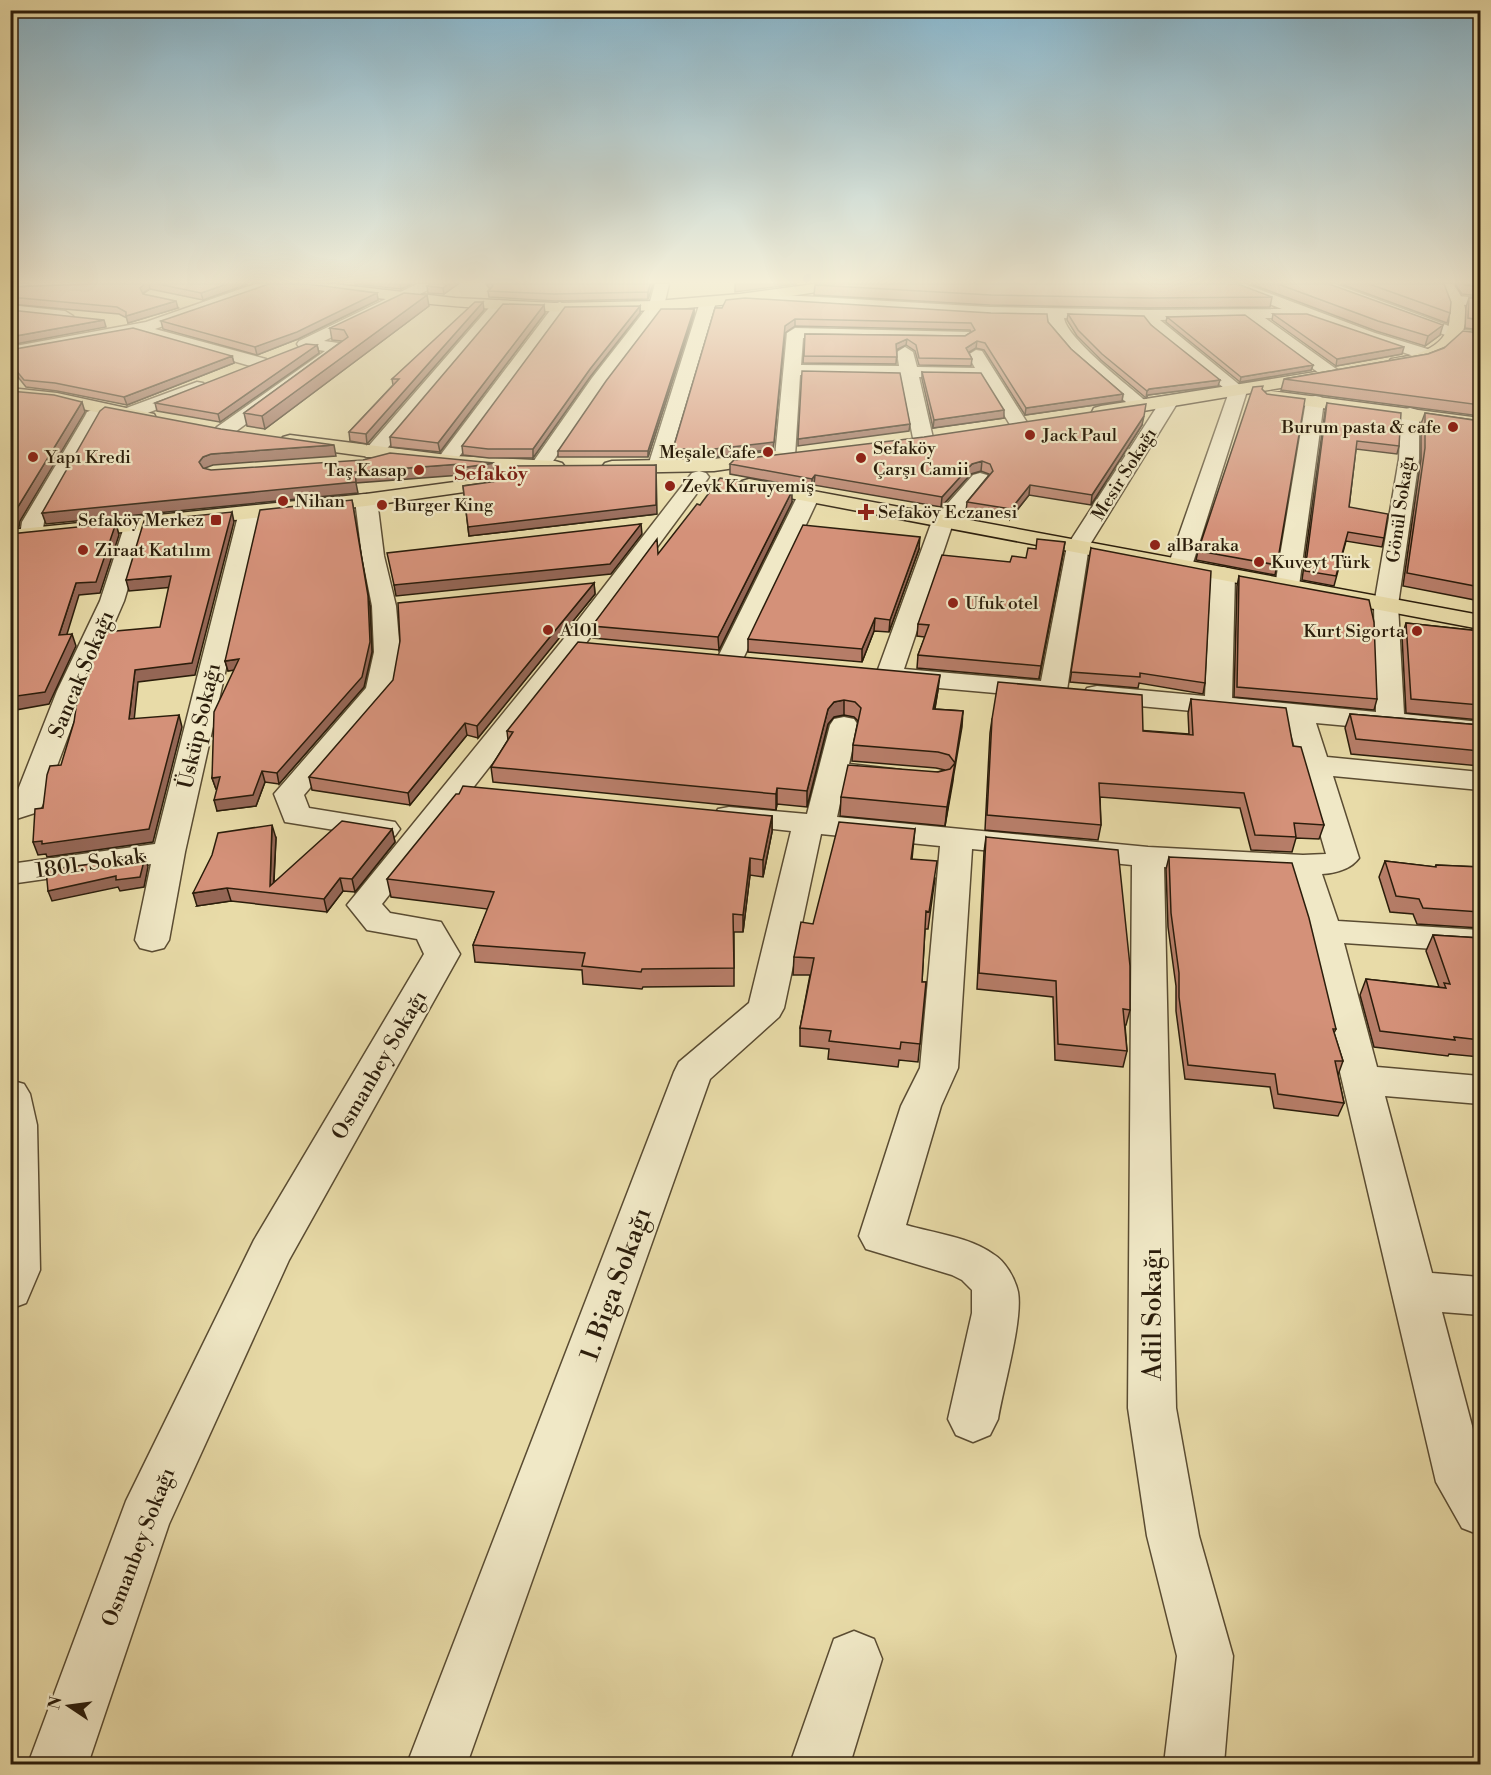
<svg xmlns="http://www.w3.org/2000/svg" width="1491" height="1775" font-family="'Libre Bodoni',serif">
  <rect width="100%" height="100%" fill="#e8dba8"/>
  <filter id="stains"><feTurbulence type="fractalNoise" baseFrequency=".00333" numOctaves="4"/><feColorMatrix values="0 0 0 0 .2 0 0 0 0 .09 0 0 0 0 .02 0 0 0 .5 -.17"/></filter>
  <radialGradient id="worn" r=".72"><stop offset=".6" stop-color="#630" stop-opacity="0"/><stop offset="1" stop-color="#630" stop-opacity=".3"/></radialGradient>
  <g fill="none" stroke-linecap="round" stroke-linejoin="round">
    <g stroke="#5a4c32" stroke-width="3">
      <path id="minor" d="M10,284H29L15,291L10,290Z
        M255,284H276L274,287L155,329L266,359L269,363L266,367H254L135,333L10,357V347L146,322Z
        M417,284H436L434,287L324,341L346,344L348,348L231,435H217L214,431L217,427L325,351L299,347L297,344L299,341Z
        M655,284H669L664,306L605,385L547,470H533L530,466L533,462L592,378L649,305Z
        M1224,284H1245L1375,333L1434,351L1436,355L1428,360L1422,359L1306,318H1265L1339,371L1342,375L1339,379H1327L1245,318L1160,320L1247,391L1192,566L1188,571L1180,573L1172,571L1168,566L1229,392L1151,329L1144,320L1064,318C1067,339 1129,386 1147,402L1150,406L1147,410H1135L1072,354L1049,327L1048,318L990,317L747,303L739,298L747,293L990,307L1148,310L1282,309L1226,287Z
        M1314,284H1335L1457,329L1480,332V342L1448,336L1316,287Z
        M1458,296L1480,298V306L1453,304L1450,301Z
        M708,297L716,302L668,466L665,470H651L648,466L700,302Z
        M499,300L504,302L507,305L504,308L380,457H366L363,453L366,449L494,302Z
        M560,302L568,307L453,465H439L436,461L439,457L555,304Z
        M10,305L65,311L73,316L65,321L10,315Z
        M795,328L970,332L972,335L970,338L964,340L803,338L801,365L899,366L897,352L905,347L913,352L917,367L975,368L968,355L976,350L982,351L1028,424L1026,428H1012L982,378L919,377L933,438L930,442H916L913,438L901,377L800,375L795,456L792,460H778L775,456L787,333Z
        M197,382L203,383L206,387L203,391L135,418H121L119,414L121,410Z
        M1315,396L1321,397L1324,401L1299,586L1295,591L1287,593L1279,591L1275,586L1306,401L1309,397Z
        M1169,397L1175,398L1178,402L1089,546L1067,690L1063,696L1053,698L894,684L880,681L876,675L932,521L973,475L980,473L987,475L990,479L953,523L904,669L1041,681L1067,546L1160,402L1163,398Z
        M106,404L113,406L115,410L101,420L44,522L42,535L39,540L31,542L23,540L20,535L22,522L85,416L87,412Z
        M1410,408L1417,410L1419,414V459L1398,605L1404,714L1480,722V738L1316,723L1327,757L1480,772V790L1333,776L1359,858C1351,869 1336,873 1322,874L1338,921L1480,930V952L1344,943L1377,1067L1480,1076V1104L1385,1096L1432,1273L1480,1277V1315L1442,1312L1480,1456V1535L1462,1528L1436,1482L1307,931L1290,874L1164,867L1176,1408L1199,1536L1233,1656L1224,1764H1164L1177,1656L1147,1536L1128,1408L1132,865L972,849L958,1068L941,1106L906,1225C933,1233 970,1237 993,1254C1005,1261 1015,1278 1018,1292C1023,1320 1003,1388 998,1419L990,1435L973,1442L956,1435L948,1419L972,1313V1290L962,1280L952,1275L866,1249L859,1236L901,1106L920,1068L940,846L821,834L784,1008L779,1017L710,1079L467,1764H407L674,1072L679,1062L749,1003L791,831L718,823L714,816L718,809L729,807L807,814L830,725L834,719L844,717L854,719L858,725L849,764L901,770L906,776L901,782L891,785L845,781L837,817L1148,847L1303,855L1326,854L1287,720L1097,702L1087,700L1083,694L1087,688L1097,686L1205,696L1211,574L1215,569L1223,567L1231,569L1235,574L1232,698L1376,712L1374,605L1399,459L1401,414L1403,410Z
        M699,471L706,473L709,477L706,481L580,651L382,904L390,913L441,922L460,954L289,1260L169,1524L88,1764H28L126,1501L254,1240L424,954L417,939L367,930L347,905L562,641L692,473Z
        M808,491L815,493L819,497L742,661L738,667L729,669L720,667L716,661L797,497L801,493Z
        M366,494L374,495L377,500L384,556L396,606L400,652L393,690L304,795L309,808L395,822L400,829L395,836L384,838L285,822L274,794L366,688L374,652L372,606L362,556L355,500L358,495Z
        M250,506L258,507L261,512L185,852L169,940L164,948L152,951L140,948L135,940L151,864L10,884V864L155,844L239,512L242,507Z
        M136,517L144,519L147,524L124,601L85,691L42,806L38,812L10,821V802L14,800L57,691L100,601L125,524L128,519Z
        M10,1080L24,1084L30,1094L37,1125L40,1270L26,1303L10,1309Z
        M854,1631L874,1639L882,1659L850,1764H790L834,1639Z"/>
    </g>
    <g stroke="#2b1d0b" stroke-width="3">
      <path id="major" d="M298,284H334L455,298L555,303L656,301L740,294L814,284H849L842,288C780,298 719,307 656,310C538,316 421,306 305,288Z
        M1438,284H1453C1482,320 1458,354 1419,364C1409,366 1400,369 1391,367L1388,363L1391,359C1402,357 1413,356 1424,351C1456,337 1455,309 1438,284Z
        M1328,370L1334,371L1337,375L1334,379L1101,418L1094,416L1092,412L1094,408L1101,406Z
        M10,388L57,393L154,414L156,418L154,422L147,424L57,403L10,398Z
        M1271,391L1480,418V430L1265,400L1262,396L1265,392Z
        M290,435L455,456L555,461L562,463L565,467L562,471L555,473L422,464L283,445L280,441L283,437Z
        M776,451L783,453L786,457L783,461L714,471L612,473L605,471L602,467L605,463L612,461L714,459Z
        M506,475L513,477L516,481L513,485L366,506L10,544V530L366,494Z
        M749,479L1480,615V629L742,489L739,485L742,481Z"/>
    </g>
    <use href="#minor" fill="#f0e8c6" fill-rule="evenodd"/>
    <use href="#major" fill="#e8dba8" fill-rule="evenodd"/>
  </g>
  <path fill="#b67d68" stroke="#2b1d0b" stroke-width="1.5" d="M92,284H248L203,300L150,289L143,294L178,308L128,323L127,318L119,314L10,304V287Z
    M354,284H412L401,289Z
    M458,284L444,294L428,293L427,286Z
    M486,284H653L648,299L555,301L489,297L488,291L490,289Z
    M1251,284H1329L1440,335L1425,346L1376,331Z
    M1341,284H1444L1450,313L1447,323Z
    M1455,284H1480V296L1462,294Z
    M815,285L1272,297L1270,307L1148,308L990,305L814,295Z
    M377,293L378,300L298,339L257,355L163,329L161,321Z
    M1469,298H1480V330L1465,328L1466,307Z
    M429,306L265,429L247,426L244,413L342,341L332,340L330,328Z
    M640,306V313L590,377L533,458H489L463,455L462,446Z
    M715,308L1048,322L1071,349L1123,394L1122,401L1025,415L984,350L976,348L969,353L972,359L971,366L919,365L915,351L906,345L897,350L896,364L803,363L805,334L965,336L971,332L970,330L795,326L785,333L773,449L714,457H673V449Z
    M694,309V314L648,457H558V451Z
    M484,310L367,444L350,441L349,432L393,385L392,379Z
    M545,313L440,452L391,447L390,437Z
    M1068,314L1151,325L1218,386L1148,395L1146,398L1101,360L1077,336L1067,320Z
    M1273,314L1402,354L1336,366L1272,320Z
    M1167,317L1313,365L1311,370L1240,382L1166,322Z
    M1480,333V416L1281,390L1284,379L1428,354Z
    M317,345L319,353L220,422L157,411L155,403Z
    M10,350L232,356L234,363L127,405L57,391L26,387L10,367Z
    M922,372L1004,418L933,428L922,379Z
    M1262,389L1277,565L1275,575L1196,560L1198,551Z
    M1327,403L1399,446L1397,454L1356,449L1349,507L1384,538L1382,547L1346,541L1334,586L1302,580L1325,411Z
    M1425,413L1480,421V601L1403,586L1421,459V424Z
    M1142,425L1091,505L1029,495L1010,519L966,512L967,502L989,475V474L981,471L971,474L941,507L814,485L812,489L730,474V464Z
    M510,466L657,514L469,536L463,486L512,479L514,477L511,474Z
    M792,502L719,650L593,638L592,626L658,554Z
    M1091,548L1205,683L1203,694L1139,683L1138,688L1070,682Z
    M919,549L889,632L874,631L862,662L748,652V639Z
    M1063,554L1039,679L917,668L918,655L925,637L917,636L918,624L1010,562L1026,558Z
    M1239,576L1377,699L1374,710L1234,697L1237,586Z
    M594,583L595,594L478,738L467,735L410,805L312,790L309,777Z
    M370,606L372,652L364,687L279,784L265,782L256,806L217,811V789H216L212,778L234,670L228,671L225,661Z
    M1406,623L1480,631V720L1406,713L1402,636Z
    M938,690L935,709L963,711L945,826L840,816L841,797L945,770L936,768L852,761L853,745L858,721L854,717L844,715L834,717L828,724L807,807L777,804L776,810L493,782L491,767L508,740L507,731Z
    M1191,699L1293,746L1324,825L1319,839L1296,838L1292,852L1251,850L1240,808L1100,797L1101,825L1098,840L985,830L990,733L992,719L1189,734L1188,713Z
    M1350,714L1480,725V766L1351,754L1345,728Z
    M772,816V832L763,877L750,875L743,932H734V986L643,987L642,989L583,984L582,970L475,962L473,945L488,909L391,897L387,879Z
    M392,829L395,842L355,892L343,891L327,912L231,901L197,906L276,838L274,882Z
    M915,829L912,859L935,878L928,929H925L922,982H926L918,1062L899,1060L898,1067L828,1059L829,1049L800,1046V1028L810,975H793L794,957L813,924Z
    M986,837L1130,1010L1126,1025H1125L1127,1051L1123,1067L1055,1060L1053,997L977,989L984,852Z
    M1169,857L1336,1029L1334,1033L1343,1061L1338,1075L1344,1103L1338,1116L1274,1108L1270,1087L1185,1079L1176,1011V986L1168,927L1166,869Z
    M1385,861L1435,867L1436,865L1480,867V928L1417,924L1413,914L1390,912L1379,877Z
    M1433,935L1480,938V1057L1449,1054L1448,1056L1374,1047L1360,995L1366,979L1439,987L1426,951Z"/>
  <path fill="#946655" stroke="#2b1d0b" stroke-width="1.5" d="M145,284H149L150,289L141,294L140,288Z
    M227,284H248L203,300L201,293Z
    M400,284H412L401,289Z
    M448,284H458L444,294L443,288Z
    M650,284H653L648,299V292Z
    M735,284H797L735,292Z
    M377,293L378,300L298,339L257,355L255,347Z
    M427,295L429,306L265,429L262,416Z
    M176,301L178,308L128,323L126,316Z
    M483,302L484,310L367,444L366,434Z
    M544,305L545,313L440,452L438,443Z
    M640,306V313L590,377L533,458V449L590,369Z
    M694,309V314L648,457V451Z
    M795,319V326L785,333L773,449L714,457V449L785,326Z
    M104,320L106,327L10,345V337Z
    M1443,325L1440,335L1425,346L1428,336Z
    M907,339L906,345L896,350V344Z
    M977,341L976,348L966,354V348Z
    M317,345L319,353L220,422L218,414Z
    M1404,347L1402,354L1336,366L1337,359Z
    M232,356L234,363L127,405L124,397Z
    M1313,365L1311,370L1240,382L1241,377Z
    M1220,380L1218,386L1148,395L1146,398L1147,391L1149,389Z
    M1123,394L1122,401L1025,415L1026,408Z
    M82,402L85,412L20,521L19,527L10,528V516L16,510Z
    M1004,410V418L933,428L934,420Z
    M1144,416L1142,425L1091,505L1092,495Z
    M910,424L909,431L798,446V439Z
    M334,445L336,456L213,465L205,468L202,473L199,462L203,457L211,454Z
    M982,461L981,471L971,474L941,507L942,497L972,464Z
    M494,463L495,474L462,479L460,468Z
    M460,464L461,475L356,483L358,493L46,524L42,513L355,472Z
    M656,465L657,514L469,536L468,527Z
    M815,475L814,485L812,489V479Z
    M1030,485L1029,495L1010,519L1011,509Z
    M792,491V502L719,650L718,637Z
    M352,500L370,606L372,652L364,687L279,784L277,773Z
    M232,512L234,522L195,675L138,682L133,731L129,719L135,670Z
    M116,523L119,535L100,593L79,595L63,647L59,635L76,583Z
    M641,524L642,534L611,574L396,596L394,585Z
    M920,537L919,549L889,632L890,620Z
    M1065,542L1063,554L1039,679L1041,666Z
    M171,576L174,587L129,591L126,580Z
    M594,583L595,594L478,738L477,726Z
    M875,618L874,631L862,662V649Z
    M72,634L76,646L49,704L10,711V697Z
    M239,659L242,669L228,671L225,661Z
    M940,675L938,690L932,724L933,709Z
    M844,700V715L834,717L828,724L807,807V791L828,709L834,702Z
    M963,711L962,727L953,779L955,763Z
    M179,715L182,727L153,842L47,857L46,854L38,855L33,842Z
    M465,723L467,735L410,805L408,793Z
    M955,763L953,781L945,826L947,807Z
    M262,771L265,782L256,806L217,811L214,800Z
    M220,777L223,788L216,789L212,778Z
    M777,788V804L776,810V794Z
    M772,816V832L763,877V860Z
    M272,825L276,838L273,893L270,886Z
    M392,829L395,842L355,892L352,879Z
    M145,857L148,867L144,887L120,891L118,887L52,901L48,891Z
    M750,858V875L743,932V915Z
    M340,878L343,891L327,912L324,899Z
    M227,888L231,901L197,906L193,893Z"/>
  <path fill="#d49179" stroke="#2b1d0b" stroke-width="1.5" d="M92,284H145L140,288L143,294L176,301L126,316V312L117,307L10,297V287Z
    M158,284H227L201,293Z
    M269,284H308L377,293L297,332L255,347L161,321Z
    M430,284H448L443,288L427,286Z
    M491,284H650L648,292L554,294L488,291L493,286Z
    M823,284H1238L1272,297L1150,298L991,295L815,285Z
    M1278,284H1329L1443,325L1428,336L1378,321Z
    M1369,284H1444L1451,302L1450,313Z
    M1464,284H1480V287L1465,285Z
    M404,293L427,295L262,416L244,413L348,337L344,330L330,328Z
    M745,298L991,313L1047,314L1048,322L1071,349L1123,394L1026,408L985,343L977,341L966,348L972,359L919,358L916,345L907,339L896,344L897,357L804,356L805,334L965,336L975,330L971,323L795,319L785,326L774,442L714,449H673L715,308H722L726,300Z
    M1469,298H1480V320L1468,318Z
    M475,302H483L366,434L349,432L399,379H392Z
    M503,304L544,305L438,443L390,437Z
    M640,306L590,369L533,449H488L462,446L565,307Z
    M661,309H694L648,451H558L606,381Z
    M10,310L104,320L10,337Z
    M1068,314L1144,316L1151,325L1220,380L1149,389L1147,391L1102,354L1078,330Z
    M1273,314H1307L1404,347L1337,359Z
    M1245,315L1313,365L1241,377L1167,317Z
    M133,328L232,356L124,397L55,383L24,380L10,363V350Z
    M1463,331L1480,333V405L1284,379L1428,354L1444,348Z
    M306,344L317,345L218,414L155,403Z
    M802,371L900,373L910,424L798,439Z
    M922,372L981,373L1004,410L934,420Z
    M1263,386L1262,389L1267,394L1305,399L1277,565L1198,551L1253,387Z
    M10,391L54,395L82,402L16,510L15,516H10Z
    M1327,403L1401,413L1399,446L1357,441L1349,507L1388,514L1384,538L1348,532L1336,576L1305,571Z
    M1146,404L1144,416L1092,495L1030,485L1011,509L967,502L993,471L990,464L982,461L972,464L942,497L815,475L812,479L730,464L734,460L924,437Z
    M105,407L221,429L334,445L211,454L203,457L199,462L203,468L211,470L363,460L390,453L494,463L460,468V464L355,472L356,482L42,513L100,411Z
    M1425,413L1480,421V587L1407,573L1425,448Z
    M656,465V505L468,527L463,486L512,479L517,473L510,466Z
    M720,478L792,491L718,637L592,626L657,539L658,554L697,504L700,505Z
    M352,500L368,596L370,642L362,677L277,773L262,771L253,795L214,800L220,777L212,778L214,712L239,659L225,661L260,510Z
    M232,512L192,663L135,670L129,719L179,715L149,829L42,844V841L33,842L35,809L43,808L47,775L50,766L61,765L74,722L78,694L105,632L160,627L171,576L126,580L144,521Z
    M116,523L96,582L76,583L59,635L72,634L45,692L10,697V534Z
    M641,524L610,564L394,585L387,553Z
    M803,525L920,537L890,620L875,618L862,649L748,639Z
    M1037,539L1065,542L1041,666L918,655L929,625L918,624L942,555L1010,562L1012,556L1026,558L1028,548L1036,549Z
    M1091,548L1211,571L1205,683L1140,673V677L1071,672Z
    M1239,576L1369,600L1374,622L1377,699L1237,687Z
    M594,583L477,726L465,723L408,793L309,777L393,680L400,641L398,603Z
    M1406,623L1480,631V705L1411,699Z
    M578,642L940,675L933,709L963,711L955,763L949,755L938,752L853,745L861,708L855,702L844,700L834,702L828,709L807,791L777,788L776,794L491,767L513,732L507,731Z
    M998,682L1142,695L1143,731L1193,735L1191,699L1286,708L1293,746L1301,747L1324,825L1294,823L1296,837L1255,835L1244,793L1099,783L1101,825L987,815L992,719Z
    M1350,714L1480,725V751L1356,739Z
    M955,763L947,807L841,797L848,765L938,772L950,769Z
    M463,786L772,816L763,860L750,858L743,915L733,914L734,968L642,969L641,972L582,966L585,953L473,945L494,892L387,879L456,794H459Z
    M342,821L392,829L352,879L340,878L324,899L227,888L193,893L212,855L218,833L272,825L270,886Z
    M839,822L915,829L911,859L937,861L929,912L926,911L922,982H926L920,1044L901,1042L900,1049L829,1041L831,1031L800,1028L814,958L794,957L801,922L813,924Z
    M986,837L1118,850L1130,966V1010L1123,1009L1127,1051L1058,1044L1056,981L979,973Z
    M145,857L140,877L116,880V876L48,891L46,870Z
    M1169,857L1292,863L1309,918L1336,1029H1333L1343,1061H1335L1344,1103L1278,1094L1275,1074L1188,1065L1179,997V973L1171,913Z
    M1385,861L1436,867V865L1480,867V912L1423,908L1419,899L1396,896Z
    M1433,935L1480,938V1040L1454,1037L1455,1040L1380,1031L1366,979L1446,988L1444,983L1450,984Z"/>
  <linearGradient id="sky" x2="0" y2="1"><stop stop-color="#87b7cf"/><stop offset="0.53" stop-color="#f5efd8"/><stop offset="1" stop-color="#f5efd8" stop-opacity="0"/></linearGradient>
  <rect width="1491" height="532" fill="url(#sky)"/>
  <g fill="#8f2418" stroke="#f0e8c6" stroke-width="2">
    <circle cx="1453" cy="427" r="6"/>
    <circle cx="1030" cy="435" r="6"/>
    <circle cx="768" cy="452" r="6"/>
    <circle cx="33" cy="457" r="6"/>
    <circle cx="861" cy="458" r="6"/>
    <circle cx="419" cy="470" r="6"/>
    <circle cx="670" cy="486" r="6"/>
    <circle cx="283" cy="501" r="6"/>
    <circle cx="382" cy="505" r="6"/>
    <path d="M863 503h6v6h6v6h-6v6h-6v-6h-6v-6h6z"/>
    <rect x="210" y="514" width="12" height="12" rx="3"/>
    <circle cx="1155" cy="545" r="6"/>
    <circle cx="83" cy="550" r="6"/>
    <circle cx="1259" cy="562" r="6"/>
    <circle cx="953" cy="603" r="6"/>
    <circle cx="548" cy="630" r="6"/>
    <circle cx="1417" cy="631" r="6"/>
  </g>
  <g text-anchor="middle" stroke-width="4.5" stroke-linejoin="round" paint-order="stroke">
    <g font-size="18" fill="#2b1d0b" stroke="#f0e8c6" text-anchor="start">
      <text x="1441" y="433" text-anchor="end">Burum pasta &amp; cafe</text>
      <text x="1042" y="441">Jack Paul</text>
      <text x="873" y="454">Sefaköy<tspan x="873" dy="21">Çarşı Camii</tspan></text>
      <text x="756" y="458" text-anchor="end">Meşale Cafe</text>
      <text x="45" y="463">Yapı Kredi</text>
      <text x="407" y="476" text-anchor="end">Taş Kasap</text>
      <text x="682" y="492">Zevk Kuruyemiş</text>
      <text x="295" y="507">Nihan</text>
      <text x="394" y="511">Burger King</text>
      <text x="878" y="518">Sefaköy Eczanesi</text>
      <text x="204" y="526" text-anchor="end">Sefaköy Merkez</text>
      <text x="1167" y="551">alBaraka</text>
      <text x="95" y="556">Ziraat Katılım</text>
      <text x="1271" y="568">Kuveyt Türk</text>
      <text x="965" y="609">Ufuk otel</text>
      <text x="560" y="636">A101</text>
      <text x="1405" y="637" text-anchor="end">Kurt Sigorta</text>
    </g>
    <g font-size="18" fill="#2b1d0b" stroke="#f0e8c6">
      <text transform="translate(1124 474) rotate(-58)" y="6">Mesir Sokağı</text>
      <text transform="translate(1400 509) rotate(-82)" y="6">Gönül Sokağı</text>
    </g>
    <g font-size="20" font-weight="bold" fill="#7a1f14" stroke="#f0e8c6">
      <text x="491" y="480">Sefaköy</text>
    </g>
    <g font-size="21" fill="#2b1d0b" stroke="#f0e8c6">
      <text transform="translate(81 674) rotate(-67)" y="7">Sancak Sokağı</text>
      <text transform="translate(199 726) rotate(-77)" y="7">Üsküp Sokağı</text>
      <text transform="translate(90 863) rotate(-8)" y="7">1801. Sokak</text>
      <text transform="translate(379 1065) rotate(-60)" y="7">Osmanbey Sokağı</text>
      <text transform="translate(138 1547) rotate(-69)" y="7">Osmanbey Sokağı</text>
    </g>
    <g font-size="26" fill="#2b1d0b" stroke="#f0e8c6">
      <text transform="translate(615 1284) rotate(-70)" y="9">1. Biga Sokağı</text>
      <text transform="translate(1152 1314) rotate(-90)" y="9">Adil Sokağı</text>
    </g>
  </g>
  <rect width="1491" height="1775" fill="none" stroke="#e8dba8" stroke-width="36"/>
  <rect x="12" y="12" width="1467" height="1751" fill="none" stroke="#2b1d0b" stroke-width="3"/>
  <rect x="18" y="18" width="1455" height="1739" fill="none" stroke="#2b1d0b" stroke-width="1.5"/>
  <g transform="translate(69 1706) rotate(283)" stroke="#f0e8c6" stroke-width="4.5" paint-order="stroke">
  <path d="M0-4.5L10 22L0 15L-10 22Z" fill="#2b1d0b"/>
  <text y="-9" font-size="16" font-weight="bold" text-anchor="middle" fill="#2b1d0b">N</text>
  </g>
  <rect width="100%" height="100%" filter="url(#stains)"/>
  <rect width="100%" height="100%" fill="url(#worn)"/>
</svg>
